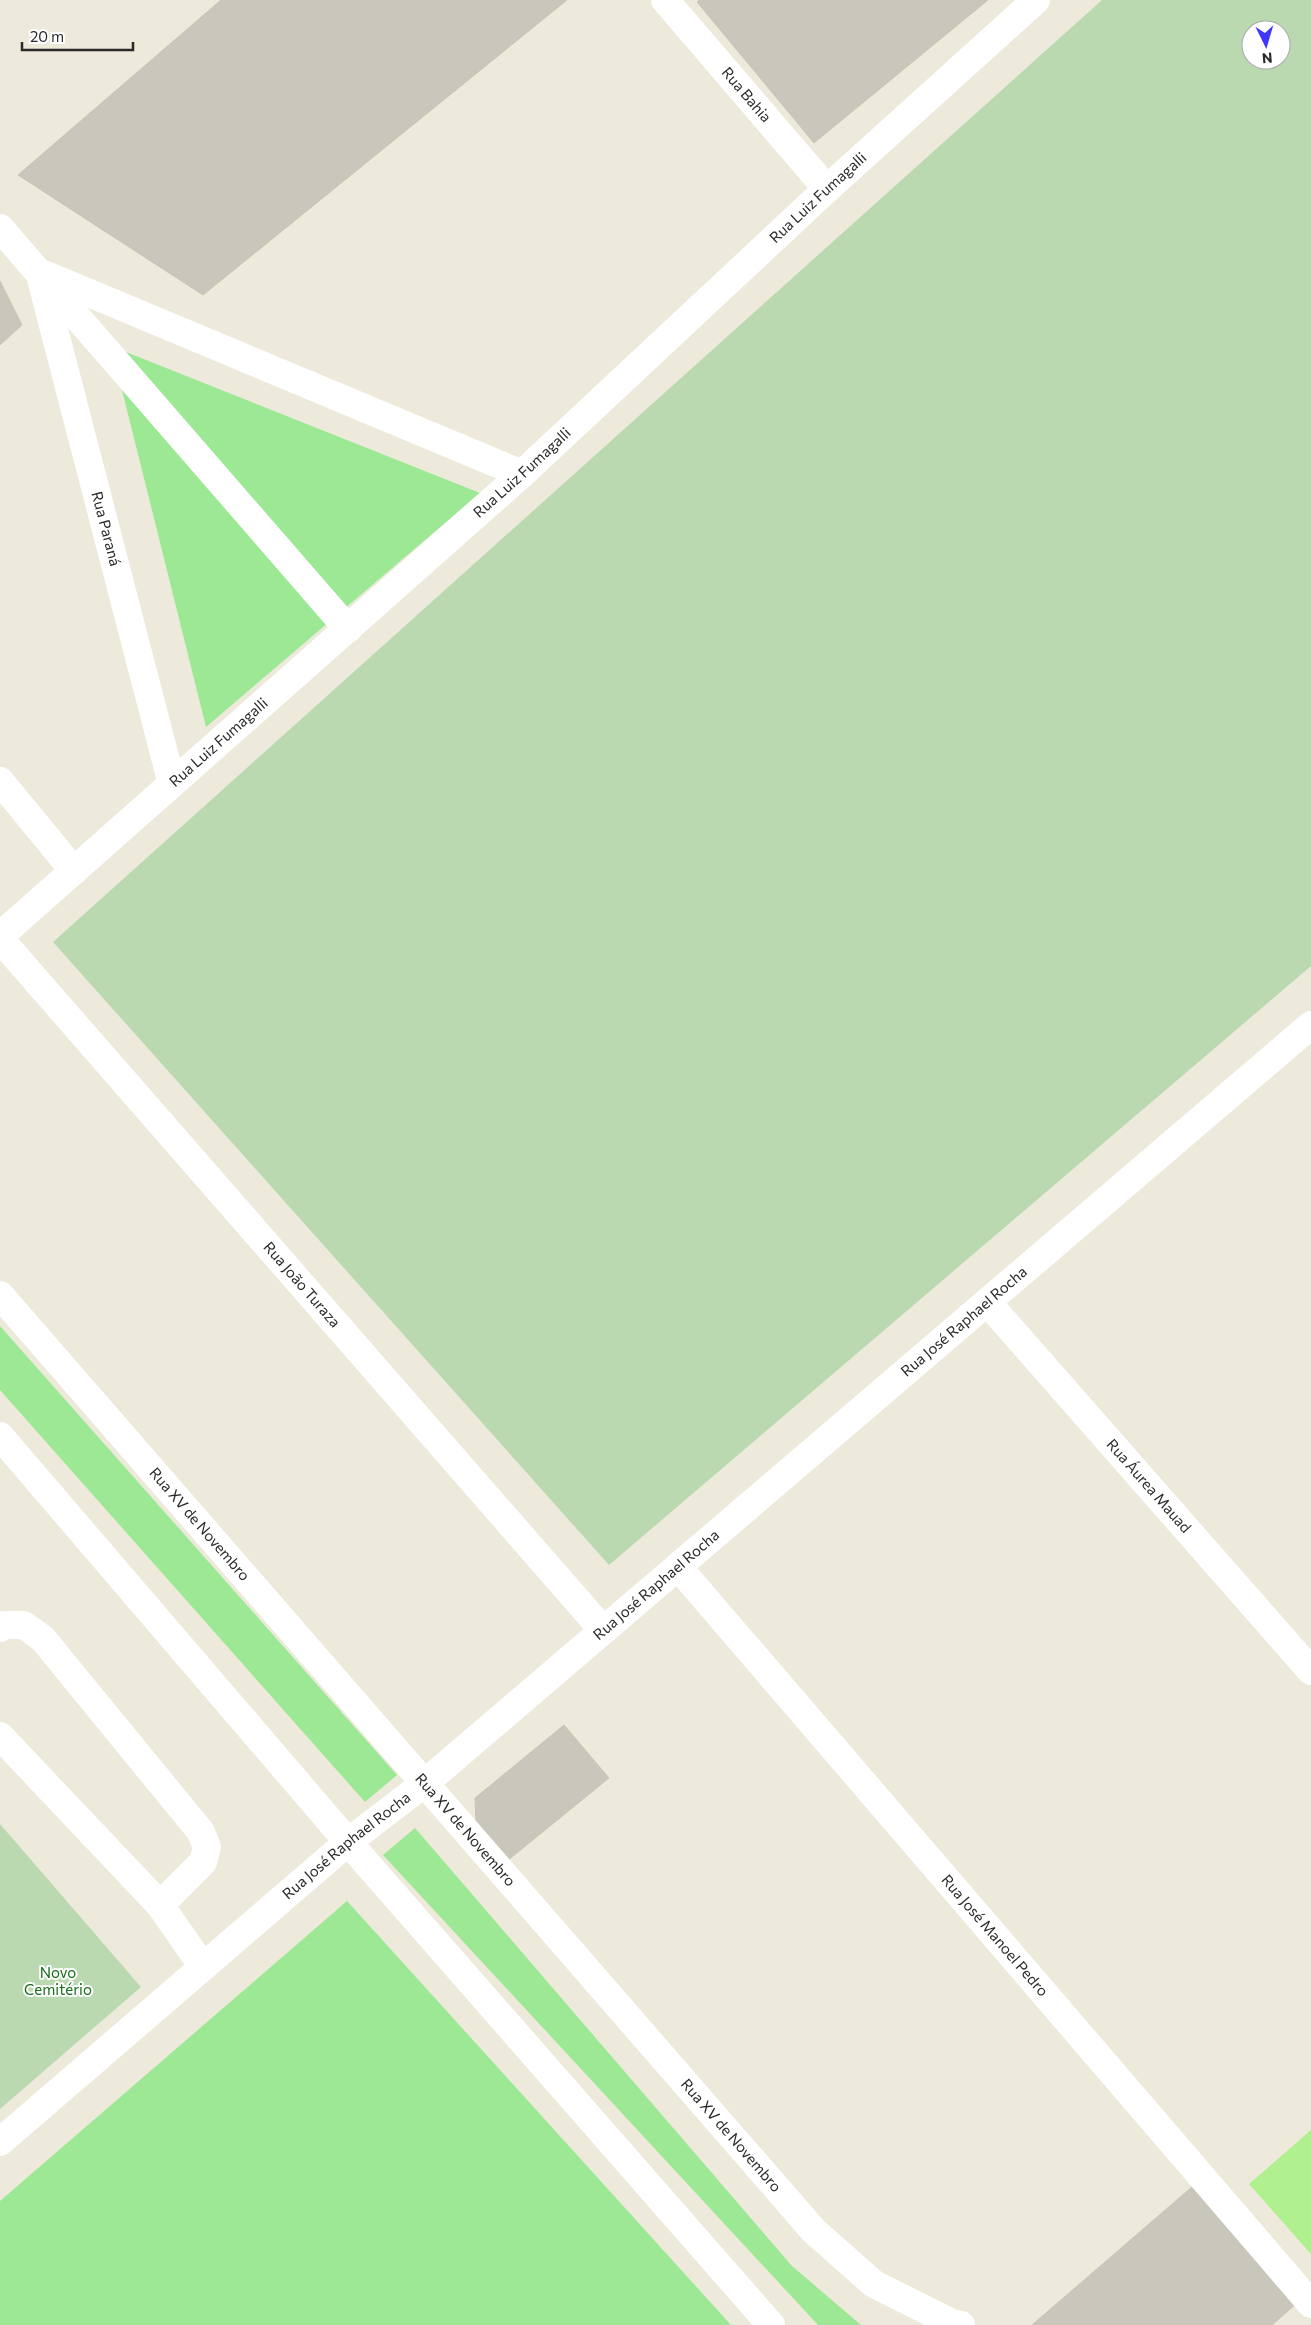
<svg xmlns="http://www.w3.org/2000/svg" width="1311" height="2325" font-family="Commissioner,sans-serif">
  <rect width="100%" height="100%" fill="#edeadb"/>
  <path fill="#9ce894" d="M111,346L480,493L206,727Z
    M0,1326L397,1775L365,1802L0,1390Z
    M415,1828L792,2266L861,2325H818L383,1855Z
    M347,1901L731,2325H0V2201Z"/>
  <path fill="#bbd9b1" fill-rule="evenodd" d="M1102,0H1311V966L609,1565L53,942ZM1251,30H1281V60H1251Z
    M0,1824L141,1987L0,2109Z"/>
  <path fill="#b0f08e" d="M1311,2130V2254L1249,2184Z"/>
  <path fill="#c9c6bb" stroke="#c9c6b5" d="M221,0H567L203,295L18,175Z
    M699,0H988L814,143L697,2Z
    M0,281L22,325L0,345Z
    M564,1725L609,1778L507,1861L476,1823L475,1798Z
    M1193,2186L1297,2303L1272,2325H1032Z"/>
  <g fill="none" stroke-linecap="round" stroke-linejoin="round">
    <g stroke="#fff" stroke-width="28">
      <path id="s1" d="M665,0L827,189"/>
      <path d="M0,228L348,629"/>
      <path d="M46,275L522,474"/>
      <path id="s2" d="M41,279L172,784"/>
      <path d="M0,781L74,871"/>
      <path id="s3" d="M0,936L522,474L827,189L1036,0"/>
      <path id="s4" d="M0,939L603,1630"/>
      <path id="s5" d="M0,1295L814,2231L874,2284L952,2323L961,2325"/>
      <path id="s6" d="M987,1302L1311,1671"/>
      <path d="M0,1436L348,1842L771,2325"/>
      <path id="s7" d="M678,1567L1311,2304"/>
      <path d="M0,1628L3,1625H24L43,1639L201,1832L207,1847L203,1862L160,1905"/>
      <path d="M0,1736L160,1905L203,1967"/>
      <path id="s8" d="M0,2142L348,1842L425,1783L1311,1025"/>
    </g>
  </g>
  <g text-anchor="middle" stroke-width="4" stroke-linejoin="round" paint-order="stroke">
    <g font-size="15" fill="#2a2a2a" stroke="#fff">
      <text dy="5" stroke="none"><textPath href="#s1" startOffset="125">Rua Bahia</textPath></text>
      <text dy="5" stroke="none"><textPath href="#s3" startOffset="1102">Rua Luiz Fumagalli</textPath></text>
      <text dy="5" stroke="none"><textPath href="#s3" startOffset="698">Rua Luiz Fumagalli</textPath></text>
      <text dy="5" stroke="none"><textPath href="#s2" startOffset="258">Rua Paraná</textPath></text>
      <text dy="5" stroke="none"><textPath href="#s3" startOffset="292">Rua Luiz Fumagalli</textPath></text>
      <text dy="5" stroke="none"><textPath href="#s4" startOffset="459">Rua João Turaza</textPath></text>
      <text dy="5" stroke="none"><textPath href="#s8" startOffset="1266">Rua José Raphael Rocha</textPath></text>
      <text dy="5" stroke="none"><textPath href="#s6" startOffset="245">Rua Áurea Mauad</textPath></text>
      <text dy="5" stroke="none"><textPath href="#s5" startOffset="304">Rua XV de Novembro</textPath></text>
      <text dy="5" stroke="none"><textPath href="#s8" startOffset="861">Rua José Raphael Rocha</textPath></text>
      <text dy="5" stroke="none"><textPath href="#s5" startOffset="709">Rua XV de Novembro</textPath></text>
      <text dy="5" stroke="none"><textPath href="#s8" startOffset="456">Rua José Raphael Rocha</textPath></text>
      <text dy="5" stroke="none"><textPath href="#s7" startOffset="486">Rua José Manoel Pedro</textPath></text>
      <text dy="5" stroke="none"><textPath href="#s5" startOffset="1114">Rua XV de Novembro</textPath></text>
    </g>
    <g font-size="15" fill="#156d17" stroke="#fff">
      <text x="58" y="1978">Novo<tspan x="58" dy="17">Cemitério</tspan></text>
    </g>
  </g>
  <g transform="translate(1266 45) rotate(175)"><circle r="24" fill="#ffffff" stroke="#aaaaaa"/>
  <path d="M0-4L9 19L0 12L-9 19Z" fill="#4037ff"/>
  <text y="-8" font-size="14" font-weight="bold" text-anchor="middle" fill="#2a2a2a">N</text>
  </g>
  <path d="M22 42v8h111v-8" fill="none" stroke="#2a2a2a" stroke-width="2.5"/>
  <text x="30" y="42" font-size="15" fill="#2a2a2a" stroke="#ffffff" stroke-width="4" paint-order="stroke">20 m</text>
</svg>
